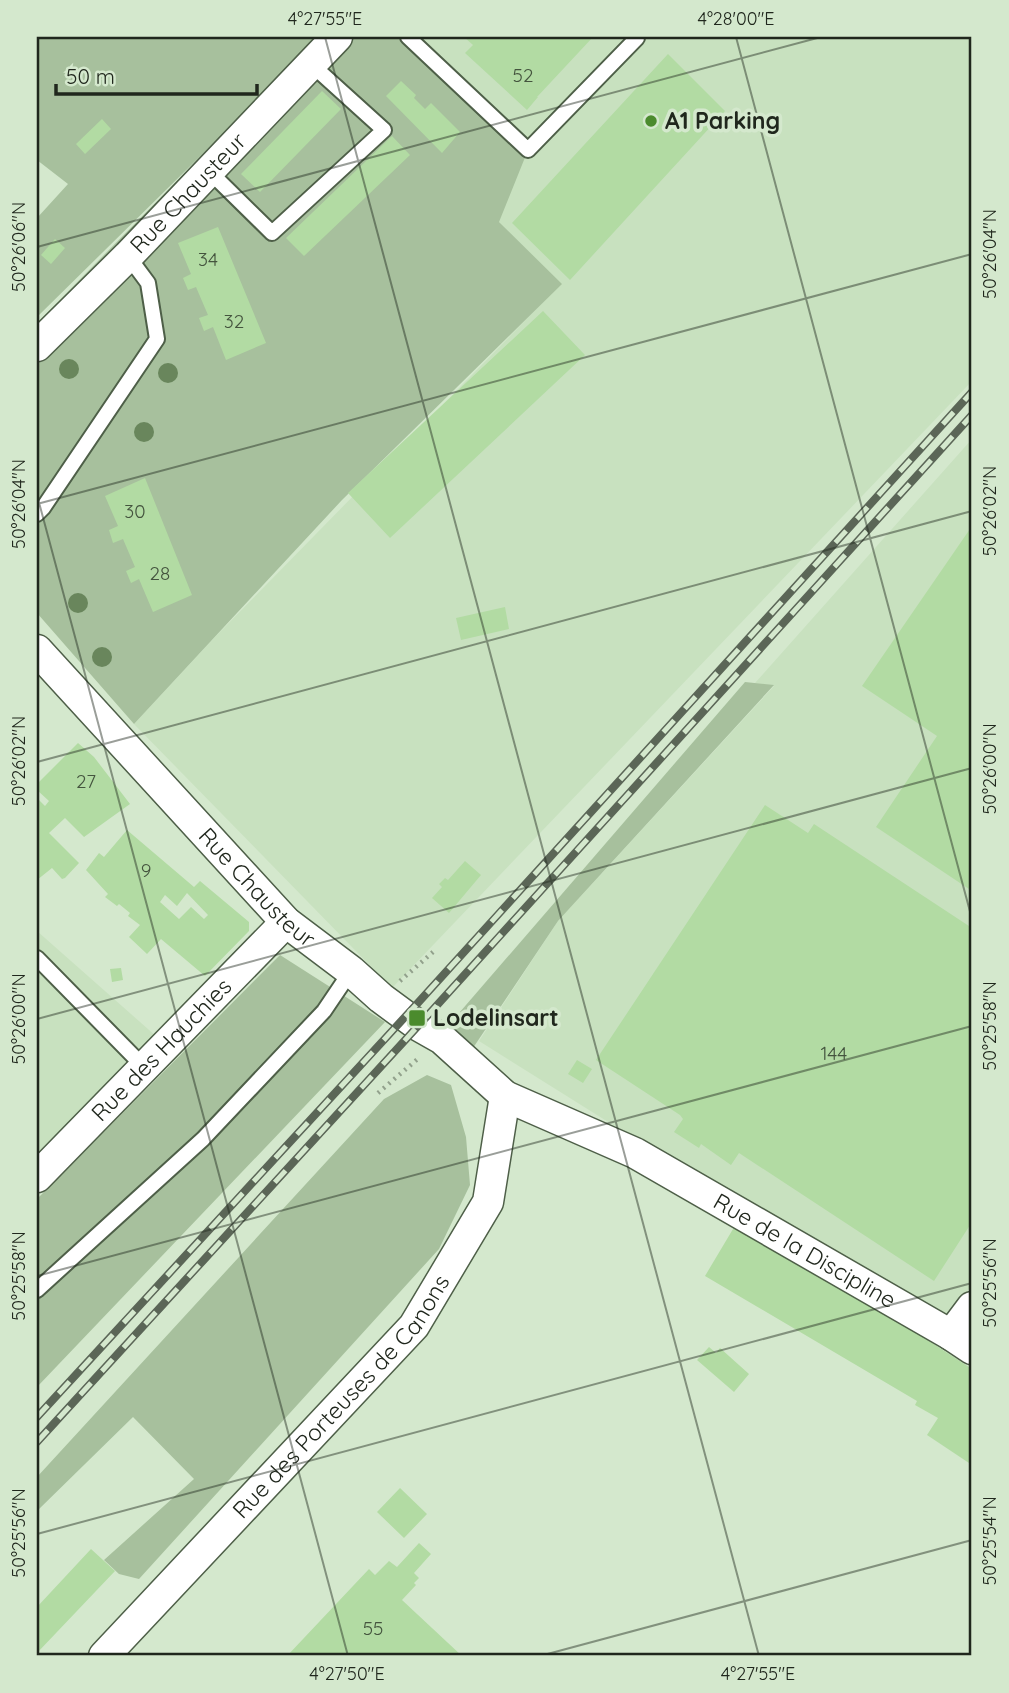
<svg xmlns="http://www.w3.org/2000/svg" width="1009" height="1693" font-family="Quicksand,sans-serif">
  <rect width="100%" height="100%" fill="#d4e8cd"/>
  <path fill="#c8e1bf" d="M408,37H972V381L392,988L134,724L215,637L561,284L499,222Z
    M972,439V1285L948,1316L605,1120L479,1041L558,921L774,686L755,683Z
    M37,931L157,1037L37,1160Z"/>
  <path fill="#a7c09d" d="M37,37H408L528,150L499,222L562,284L342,500L134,724L37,613V323L234,123L37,317V218L68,184L37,160Z
    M745,682L774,685L558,921L473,1048L447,1027Z
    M280,955L385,1022L37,1387V1199Z
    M427,1075L451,1085L466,1137L470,1185L439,1249L139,1579L119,1574L104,1560L194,1479L133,1417L37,1511V1477L384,1099Z"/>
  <path fill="#b2dba3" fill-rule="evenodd" d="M464,37H593L537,97H538L527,110L465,53L473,45Z
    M668,54L725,111L570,280L512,223Z
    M401,81L416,95L414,98L425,109L431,103L460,132L442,153L386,96Z
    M322,91L341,109L260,192L241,174Z
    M102,119L111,129L85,154L76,144Z
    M392,136L410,155L304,256L286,238Z
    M218,227L266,343L226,360L213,327L204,331L199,318L208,315L196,287L188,290L183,278L191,274L178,243Z
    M55,239L65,248L51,264L41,255Z
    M543,311L585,355L390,538L348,493Z
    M145,478L192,595L153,612L139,579L131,583L126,571L135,567L123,539L113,543L109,530L118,526L105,496Z
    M972,526V891L876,827L937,736L862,686Z
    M505,607L509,629L461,640L456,618Z
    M78,743L94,757L130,804L84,837L65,818L49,833L79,863L65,878L62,879L52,868L37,880V802L39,800L45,806L49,801L37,790V784Z
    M765,805L808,833L814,824L972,928V1222L934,1281L739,1153L731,1165L701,1144L699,1148L674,1132L683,1119L680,1115L596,1060Z
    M127,830L194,887L200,881L249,922V931L205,976L161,939L147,954L129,937L140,925L128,916L130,913L119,904L117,906L105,897L108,894L86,870L99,853L104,857ZM187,893L208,915L204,919L191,907L179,919L160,902L165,895L177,906Z
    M465,861L481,875L449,913L432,898L442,887L439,884L445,878L448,880Z
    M121,968L123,980L112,982L110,969Z
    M577,1060L592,1069L583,1083L568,1074Z
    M736,1224L921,1333L920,1335L972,1369V1465L927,1435L938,1418L915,1405L917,1401L705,1276Z
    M709,1347L716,1353L720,1348L749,1374L734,1392L697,1360Z
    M400,1488L427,1514L404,1538L377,1512Z
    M419,1543L431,1554L414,1573L419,1578L414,1583L416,1585L402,1600L462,1656H287L369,1569L375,1575L389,1561L397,1567Z
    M91,1549L115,1571L37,1653V1607Z"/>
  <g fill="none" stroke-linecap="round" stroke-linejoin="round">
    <g stroke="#4e5f48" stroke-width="18">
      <path id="service" d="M408,37L528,150L637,38
        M209,171L272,233L384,130L311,64
        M37,514L43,508L157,339L148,283L128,256
        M37,958L144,1067
        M37,1290L203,1139L324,1011L351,971"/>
    </g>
    <g stroke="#4e5f48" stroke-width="33">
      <g id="minor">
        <path id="s1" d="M37,346L128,256L337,37"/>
        <path id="s2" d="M37,650L286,922L351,971L381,998L419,1026L442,1039L505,1096L635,1153L951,1335L972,1349"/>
        <path id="s3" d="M37,1177L286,922"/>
        <path d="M951,1335L972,1307"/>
        <path id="s4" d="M104,1656L414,1326L488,1202L505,1096"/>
      </g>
    </g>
    <path stroke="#92a18c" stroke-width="4.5" stroke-dasharray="2 5" stroke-linecap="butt" d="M400,981L433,952
      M378,1093L420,1057"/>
    <use href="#service" stroke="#fff" stroke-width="14"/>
    <use href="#minor" stroke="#fff" stroke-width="30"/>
    <g stroke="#5b6657" stroke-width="8">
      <path id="rail" d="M37,1417L416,1005L972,392
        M37,1442L429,1014L972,415"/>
    </g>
    <use href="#rail" stroke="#d4e8cd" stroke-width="5" stroke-dasharray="16" stroke-linecap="butt"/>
  </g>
  <g fill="#69865c">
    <circle cx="69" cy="369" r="10"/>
    <circle cx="168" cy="373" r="10"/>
    <circle cx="144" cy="432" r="10"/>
    <circle cx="78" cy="603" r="10"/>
    <circle cx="102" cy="657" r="10"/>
  </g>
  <path fill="none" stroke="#20271d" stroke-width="2" stroke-opacity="0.45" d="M325,37L759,1656M736,37L972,919M37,247L821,37M37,495L348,1656M37,504L972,254M37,762L972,511M37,1019L972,768M37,1276L972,1026M37,1534L972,1283M540,1656L972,1540"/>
  <g fill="#4b8b2d" stroke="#d4e8cd" stroke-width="2.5">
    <circle cx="651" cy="121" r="7"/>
    <rect x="408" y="1009" width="18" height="18" rx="3.5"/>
  </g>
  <g text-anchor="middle" stroke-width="7" stroke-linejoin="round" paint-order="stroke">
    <g font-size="19" fill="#44543e">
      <text x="523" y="82">52</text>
      <text x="208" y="266">34</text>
      <text x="234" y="328">32</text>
      <text x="135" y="518">30</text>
      <text x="160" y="580">28</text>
      <text x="86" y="788">27</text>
      <text x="146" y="877">9</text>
      <text x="834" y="1060">144</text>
      <text x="373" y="1635">55</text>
    </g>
    <g font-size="23" font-weight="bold" fill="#20271d" stroke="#d4e8cd" text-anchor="start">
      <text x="665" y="129">A1 Parking</text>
      <text x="433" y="1026">Lodelinsart</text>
    </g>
    <g font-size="23" fill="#20271d" stroke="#d4e8cd">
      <text dy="8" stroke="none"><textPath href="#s1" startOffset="215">Rue Chausteur</textPath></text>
      <text dy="8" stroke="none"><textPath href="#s2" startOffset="324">Rue Chausteur</textPath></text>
      <text dy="8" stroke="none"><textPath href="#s3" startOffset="178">Rue des Hauchies</textPath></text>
      <text dy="8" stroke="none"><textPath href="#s2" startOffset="987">Rue de la Discipline</textPath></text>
      <text dy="8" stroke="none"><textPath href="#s4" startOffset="352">Rue des Porteuses de Canons</textPath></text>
    </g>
  </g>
  <rect width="1009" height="1693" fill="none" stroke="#d4e8cd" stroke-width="77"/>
  <path d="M56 84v10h201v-10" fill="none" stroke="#20271d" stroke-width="3.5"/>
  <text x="66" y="84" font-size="21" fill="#20271d" stroke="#d4e8cd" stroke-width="5" paint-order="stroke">50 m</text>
  <rect x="38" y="38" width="932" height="1616" fill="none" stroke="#20271d" stroke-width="2.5"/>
  <g font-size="18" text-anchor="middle" fill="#20271d">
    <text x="325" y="25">4°27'55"E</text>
    <text x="736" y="25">4°28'00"E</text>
    <text transform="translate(19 247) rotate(-90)" y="6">50°26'06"N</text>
    <text transform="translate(990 254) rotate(-90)" y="6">50°26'04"N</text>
    <text transform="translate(19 504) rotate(-90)" y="6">50°26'04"N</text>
    <text transform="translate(990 511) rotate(-90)" y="6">50°26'02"N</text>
    <text transform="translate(19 761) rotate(-90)" y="6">50°26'02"N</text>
    <text transform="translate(990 769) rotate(-90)" y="6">50°26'00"N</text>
    <text transform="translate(19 1019) rotate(-90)" y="6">50°26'00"N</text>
    <text transform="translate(990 1026) rotate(-90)" y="6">50°25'58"N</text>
    <text transform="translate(19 1276) rotate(-90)" y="6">50°25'58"N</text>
    <text transform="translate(990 1283) rotate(-90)" y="6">50°25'56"N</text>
    <text transform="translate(19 1533) rotate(-90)" y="6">50°25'56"N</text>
    <text transform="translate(990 1541) rotate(-90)" y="6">50°25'54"N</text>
    <text x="347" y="1680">4°27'50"E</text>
    <text x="758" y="1680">4°27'55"E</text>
  </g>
</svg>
